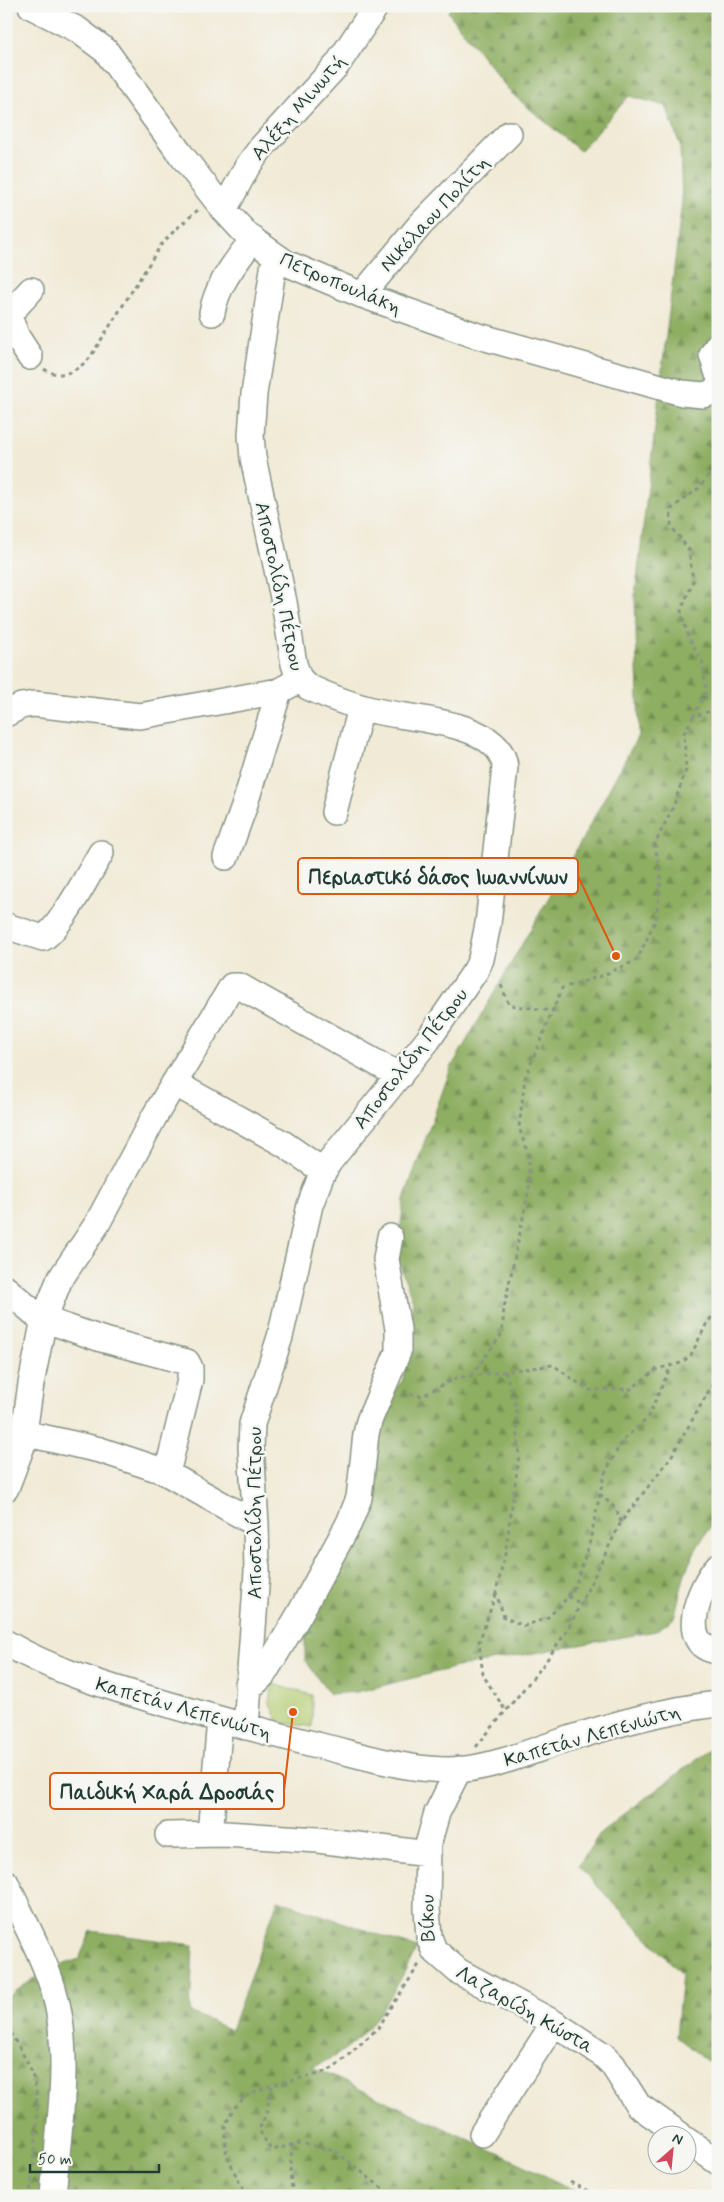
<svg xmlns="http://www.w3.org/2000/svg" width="724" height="2202" font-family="Mynerve,sans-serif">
  <defs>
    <pattern id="forest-firs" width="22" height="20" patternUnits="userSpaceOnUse" patternTransform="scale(1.25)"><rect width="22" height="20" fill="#8eae62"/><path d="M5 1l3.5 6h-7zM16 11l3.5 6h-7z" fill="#738f52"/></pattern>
  </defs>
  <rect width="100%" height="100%" fill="#f6f6f2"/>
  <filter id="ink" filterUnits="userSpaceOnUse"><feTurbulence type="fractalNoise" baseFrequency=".02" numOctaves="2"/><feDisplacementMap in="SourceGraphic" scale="10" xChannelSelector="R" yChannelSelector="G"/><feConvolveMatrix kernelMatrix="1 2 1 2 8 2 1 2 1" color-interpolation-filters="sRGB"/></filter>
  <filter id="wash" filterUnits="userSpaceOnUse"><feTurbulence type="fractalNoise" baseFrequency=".0096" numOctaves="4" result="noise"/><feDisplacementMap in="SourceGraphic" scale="20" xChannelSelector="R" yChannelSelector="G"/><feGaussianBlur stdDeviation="1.12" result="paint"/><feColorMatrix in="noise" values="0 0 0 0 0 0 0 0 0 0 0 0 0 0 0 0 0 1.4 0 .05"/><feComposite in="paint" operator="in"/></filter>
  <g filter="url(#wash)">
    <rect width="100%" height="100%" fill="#f1ead6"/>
    <path fill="url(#forest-firs)" stroke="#56764b" d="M452,6H718V1514L695,1551L685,1573L674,1618L656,1631L457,1667L357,1692L330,1694L305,1660V1617L367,1510L372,1497L376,1421L381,1406L403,1380L413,1301L397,1258L404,1199L451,1068L579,845L639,734L635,596L682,202L680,145L666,106L629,96L580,151L511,93L448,12Z
      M707,1724H718V2070L676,2036L682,1974L578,1866L601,1832L714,1746Z
      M278,1900L417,1948C396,1989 372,2036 330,2059C324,2062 317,2064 312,2067L524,2165L585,2196H6V1998L45,1971L79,1959L91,1931L193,1945L190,2012L231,2030Z"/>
    <path fill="#b3ca6f" stroke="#698452" d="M273,1684L312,1695V1727L278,1722L269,1701Z"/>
  </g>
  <g filter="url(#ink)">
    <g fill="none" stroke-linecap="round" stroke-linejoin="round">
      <g stroke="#889485" stroke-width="28">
        <path id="minor" d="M31,6L78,30L106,51L179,152L224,210L249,237L286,263L362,295L475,335L682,393L703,395L718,391
          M224,210L247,167L261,148L337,65L376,6
          M362,295L420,225L509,134
          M6,309L17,337L30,357
          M212,313C217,284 236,262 253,239
          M8,315L31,290
          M718,345L712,355L718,374
          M6,714L21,706L34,704L140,716L279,691L290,685L298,677
          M334,812L361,708
          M226,857L244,807L279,691
          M6,926L43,938C61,928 89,873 101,853
          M174,1083L284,1144L323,1171
          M6,1289L40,1318L101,1339L187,1362L190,1368V1380L167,1473
          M23,1433L100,1450L163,1471L256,1524
          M6,1488L22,1446L31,1384L44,1319L59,1281L97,1224L154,1117L232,986H239L400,1076
          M718,1566C700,1585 675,1646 718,1651
          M6,1643C52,1670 100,1684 150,1699C207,1716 264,1732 321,1746C367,1757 419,1774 466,1769C498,1765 529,1752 560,1742C612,1725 663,1710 718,1704
          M248,1684L256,1682L263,1675L299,1615L349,1523L359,1498L366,1434L369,1421L398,1352V1329L386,1259L390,1237
          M246,1727L257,1572L256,1524L251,1448L252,1424L280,1337L310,1205L321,1176L329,1162L428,1040L476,970L481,959L488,924L505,767C501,721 409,719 376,711C353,706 330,697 308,687L299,678L294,664L284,602L253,458L251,435L254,394L275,256
          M459,1769L437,1813L428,1845L427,1909L429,1937L434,1950L458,1971L554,2023L603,2055L613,2065L638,2105L679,2134
          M210,1834L220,1720
          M168,1835L225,1834L318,1840L428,1854
          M6,1883C23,1920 46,1960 56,1999C71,2059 58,2134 53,2196
          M482,2134L554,2023
          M686,2140L718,2162"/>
      </g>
      <path stroke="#889485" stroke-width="3" stroke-dasharray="4 4" stroke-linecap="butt" d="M44,369C61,380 76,371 89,359L161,245L175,230L199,209
        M693,717L706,692L703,663L688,637L681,611L693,581L689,550L671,526V509L699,488L718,463
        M501,985L509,1005L553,1011
        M505,1371L516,1407L519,1456L505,1554L496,1593L504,1617L524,1626L547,1618L562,1604L575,1586L589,1545L604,1475L622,1441L647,1419L671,1366
        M471,1376L502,1334L504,1308L529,1189V1157L519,1127L525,1078L562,988L601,976L637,960L656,919L661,879L655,844L673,807L686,770L684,733L693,717L718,708
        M410,1394L422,1396L456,1378L553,1365L588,1390L631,1389L657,1369L681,1363L691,1355L706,1325L718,1308
        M600,1494L616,1509L621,1522
        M496,1594L479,1642L483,1675L505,1710
        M568,1596L581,1604
        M476,1747L541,1668L567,1631L621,1522L671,1457L718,1375
        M6,2026C16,2043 29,2061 34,2081C42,2112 33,2163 30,2196
        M272,2086L266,2114L259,2130L271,2150L299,2143L334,2150L392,2196
        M292,2144L290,2173L293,2196
        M570,2182L598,2196
        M248,2196L240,2184L228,2158L225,2146V2126L233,2109L246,2096L272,2085L319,2074L334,2068L378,2028L420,1963"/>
      <use href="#minor" stroke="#fff" stroke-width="25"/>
    </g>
  </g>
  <g text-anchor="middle" stroke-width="5" stroke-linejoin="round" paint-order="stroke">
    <g font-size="20" fill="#1f3d34" stroke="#f6f6f2">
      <text transform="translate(298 107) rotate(-49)" y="7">Αλέξη Μινωτή</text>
      <text transform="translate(434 213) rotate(-47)" y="7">Νικόλαου Πολίτη</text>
      <text transform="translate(341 283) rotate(23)" y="7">Πετροπουλάκη</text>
      <text transform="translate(280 586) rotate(78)" y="7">Αποστολίδη Πέτρου</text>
      <text transform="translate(410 1058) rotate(-52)" y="7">Αποστολίδη Πέτρου</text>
      <text transform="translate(254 1513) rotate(-90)" y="7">Αποστολίδη Πέτρου</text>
      <text transform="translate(184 1708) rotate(16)" y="7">Καπετάν Λεπενιώτη</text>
      <text transform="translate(592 1735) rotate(-16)" y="7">Καπετάν Λεπενιώτη</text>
      <text transform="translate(427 1918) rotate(-91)" y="7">Βίκου</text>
      <text transform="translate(525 2009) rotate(30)" y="7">Λαζαρίδη Κώστα</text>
    </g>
  </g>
  <path fill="none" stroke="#de580e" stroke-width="2" d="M616 956L578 876M293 1712L284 1791"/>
  <g fill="#de580e" stroke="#f6f6f2" stroke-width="2">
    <circle cx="616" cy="956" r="5"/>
    <circle cx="293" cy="1712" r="5"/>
  </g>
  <g fill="#f6f6f2" stroke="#de580e" stroke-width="2">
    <rect x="298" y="858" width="280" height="36" rx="5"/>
    <rect x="50" y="1773" width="234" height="36" rx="5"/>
  </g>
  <g font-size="21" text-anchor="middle" font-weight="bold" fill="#1f3d34">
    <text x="438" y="884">Περιαστικό δάσος Ιωαννίνων</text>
    <text x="167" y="1799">Παιδική Χαρά Δροσιάς</text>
  </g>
  <rect width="724" height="2202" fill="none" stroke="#f6f6f2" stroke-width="25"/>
  <g transform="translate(672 2150) rotate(27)"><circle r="24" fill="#f6f6f2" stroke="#a0aca6"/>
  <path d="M0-4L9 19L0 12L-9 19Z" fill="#d1495b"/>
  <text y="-8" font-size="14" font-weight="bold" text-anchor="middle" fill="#1f3d34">N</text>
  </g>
  <path d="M30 2164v8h129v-8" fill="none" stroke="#1f3d34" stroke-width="2.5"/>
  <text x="38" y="2164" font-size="15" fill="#1f3d34" stroke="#f6f6f2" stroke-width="4" paint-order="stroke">50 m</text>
</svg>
